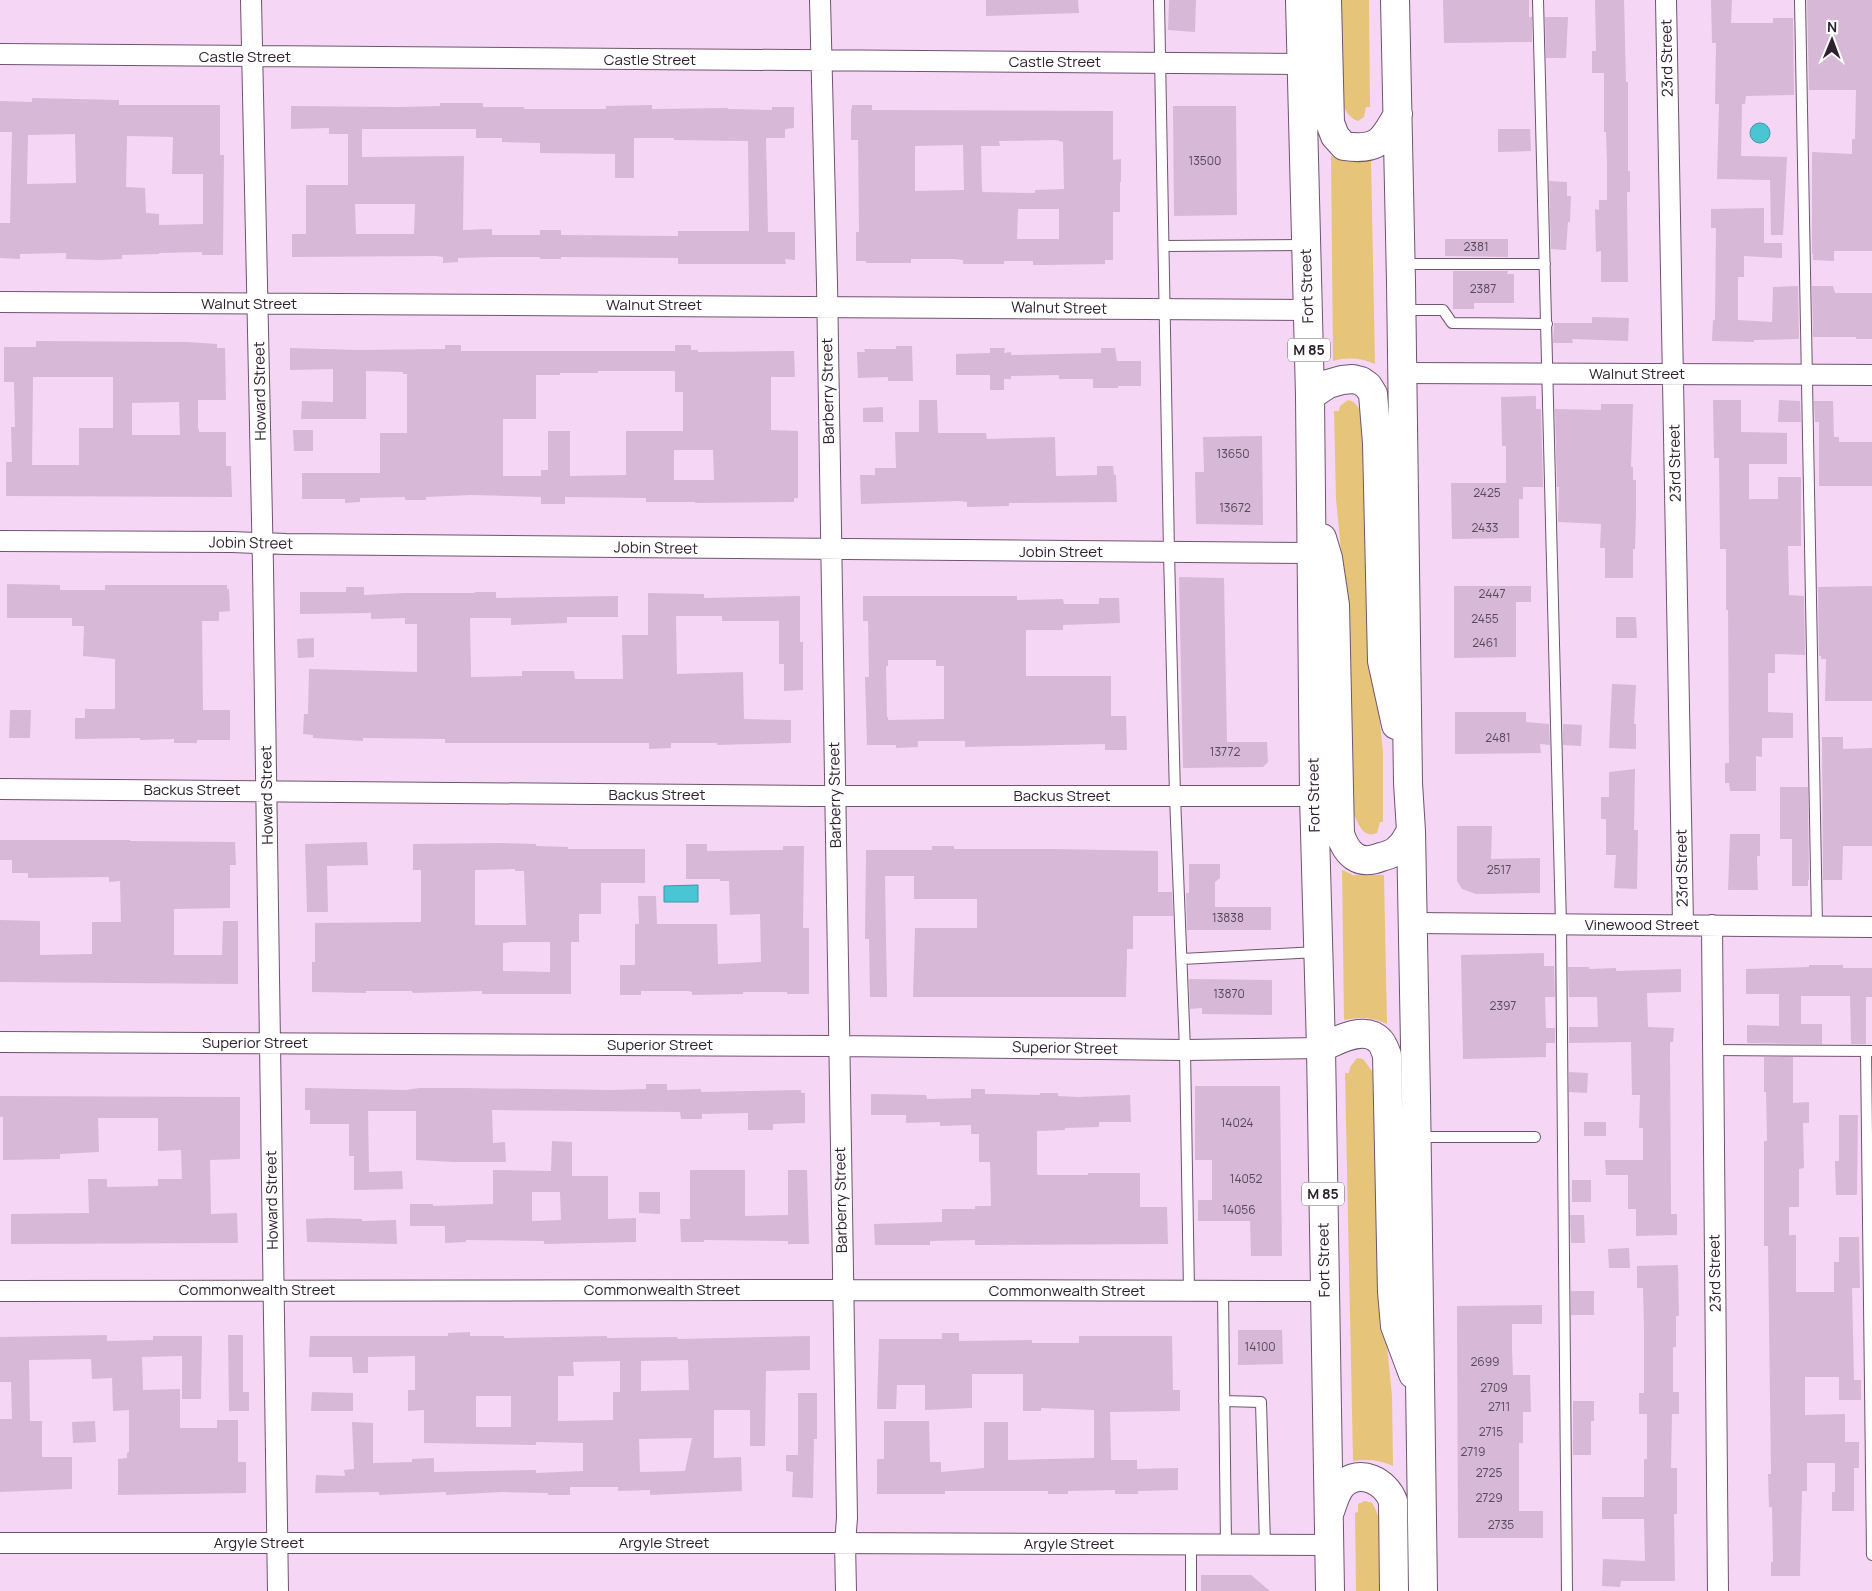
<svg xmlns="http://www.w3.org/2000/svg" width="1872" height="1591" font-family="Manrope,sans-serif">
  <rect width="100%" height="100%" fill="#f6d6f5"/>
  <path fill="#e6c57a" d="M1335,0H1369L1370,107H1366L1364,117L1358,121C1349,118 1346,111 1342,103Z
    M1331,156C1345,163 1356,163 1371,160L1375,364C1360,358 1349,357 1333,361Z
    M1348,400C1358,402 1361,412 1364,421L1372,646L1383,752V822H1380L1377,833C1362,840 1356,819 1352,808L1346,602L1336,499L1334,411H1339L1340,406Z
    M1342,870L1353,875H1384L1387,1024C1372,1017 1360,1017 1344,1020Z
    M1357,1058L1363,1059L1372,1071L1375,1080L1383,1305L1392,1396L1393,1466C1380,1460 1368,1459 1353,1461L1345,1073H1349L1350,1067Z
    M1365,1501L1372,1503C1386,1524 1384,1565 1386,1591H1356L1355,1513L1358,1512V1504Z"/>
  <path fill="#4ac5d4" stroke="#4294a2" d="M1750 133a10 10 0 1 1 20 0a10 10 0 1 1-20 0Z
    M698,885V902H664V886Z"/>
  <path fill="#d7b8d7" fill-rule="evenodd" d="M986,0H1078L1079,13L986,16Z
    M1169,0H1196L1195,32L1168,30Z
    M1443,0H1529V17H1532V42L1444,43Z
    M1595,0H1624L1626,82H1628V171H1630V192H1627L1628,282H1601V251L1596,252L1595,209L1599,210V200H1607V163L1606,132H1604V73H1592V51H1596Z
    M1711,0H1732L1731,23H1773V18H1793L1794,95L1746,96L1745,104H1742L1741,156L1787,157L1783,235H1771L1770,180L1717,179L1719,104H1715L1716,43H1712Z
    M1807,0H1872V251H1834V261L1813,260V254H1812V152L1852,154V139H1855L1856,90H1809Z
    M1545,17H1568L1566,58H1546Z
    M32,98L119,100V105H220V155H224L223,255H202V252L159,253V254L122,255V259L100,260L66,259V253L20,254V259L0,258V223H10L12,132H0V101L32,102ZM75,134L76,183L27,184L28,135ZM127,136L173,137L172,174H203V224L159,225V214L146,213L145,188L126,187Z
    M440,103H483V107H524V109H606V106L652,105V109L728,108V109L772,110V107H794V128L785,129V138H766L768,232H795V260L785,259L786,264H678V258L561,257V259H540V257H492L458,258V262L443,263V257L436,256L292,257V234H306V185H348V134H329V128L291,129V106L399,107L440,106ZM362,129H476V138H502V142L540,143V153L615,154V178H634V138H674V140L748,141L749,231H678V236L561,235V230H540V235H492V229L463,230L464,156L362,157ZM355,204H415L414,234H356Z
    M852,105H872V110L1113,111V160L1121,159V182H1120V212H1113V260H1105V264L1047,265H1033V261H1004V264H963V260L954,259H911V263H866V261H856V232H859L858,140H851V109H852ZM1056,140L1063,142L1064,189L1035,190V193L983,192L982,191L981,146H1000L999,141ZM963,145L964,190L915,191V146ZM1018,209H1059V239H1017Z
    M1173,106H1236L1237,215L1174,216Z
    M1498,129H1530L1531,151L1498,152Z
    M1549,181L1567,182V196H1571L1570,222H1568L1566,250L1551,249Z
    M1764,208V243H1782V258L1744,256V277H1738V320L1772,322L1773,287L1798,286L1799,337L1798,339L1754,340V342L1712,341L1713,320H1715L1716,228H1711V209Z
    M1445,239H1508V257L1445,256Z
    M1453,271H1508L1507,274H1514V303H1474V309H1453Z
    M1812,286H1833L1835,293H1872V339H1856V337H1813Z
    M1592,317L1629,318L1628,341L1572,339L1573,343H1553L1554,323H1592Z
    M36,341L187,342L217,344V348H225L226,400H198V429H199V432H226V466H231L232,497L6,496V462H12L11,427H15L14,382H4V347H36ZM33,377H113V428H79V465H32ZM179,402L180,435H132V403Z
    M445,345H461V351H675V345H691V350H698V352L794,351L795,377H771V430L798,431V498H794V502L695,503V502H646V498L565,497V504H541V497L471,495L426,497V500H405V497L360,498V502L345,503V499H302V473H380V433H407V374H403V372L366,371V419H301L302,401L333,402V369L290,370V348L356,350L445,349ZM598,371H675V392H683V431H626V475L570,476V431H548V470H541V476H503V419H536V375H560V373H598ZM674,450H713L714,480H674Z
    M896,346H912L913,381H888V377L858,378L857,352H865L864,349H896Z
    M990,348H1005L1004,353L1011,352V355L1101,353V348H1115L1117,361H1141V386H1118V388H1093V379H1059V375L1011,376V379H1004V390H990V375H956V354L990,353Z
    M1536,396V409H1541L1543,487H1523V499H1519V538L1452,539L1451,483H1506V446H1502L1501,397Z
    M919,400H937L938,433H986L987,439L1055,437L1056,476L1095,475H1097V466H1113L1114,475H1116L1117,502L1009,503V506L967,507V502L959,501L861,504L860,475H875V468H896L895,432H919Z
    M1713,400H1741V432L1787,433V464H1749V499H1778V477H1801V546H1788L1789,595L1804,596L1805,655L1775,654V673H1768V712L1793,713V738H1762V757L1756,756V791H1730L1729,783H1725V763H1729L1728,610H1726V549H1720L1719,458H1714Z
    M1779,400L1800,401L1801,422H1778Z
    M1814,401H1833L1834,437H1839V442H1872V486H1819V422H1815Z
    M1601,404H1633L1631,467H1633V480H1636V512L1635,549H1633V578H1605V548H1600L1601,524L1558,522L1559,487H1557L1555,409L1601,410Z
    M883,407V422H863V408Z
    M293,430H313V451H294Z
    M1262,436L1263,525L1196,524L1195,472H1204L1203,437Z
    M1179,577L1224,578L1227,742H1267L1268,762L1263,767L1183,768Z
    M7,584L60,585V590H105V585H227V589H229L230,611L219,612V621H202L203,710H230V740H197V743H174V739L140,740V738L75,739V718H85V709H115V659L83,656L84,626H72V618H7Z
    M1454,586H1531V602H1516V657L1454,658Z
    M1872,586V701H1825L1826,659H1821V656H1819L1818,587Z
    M346,587H364V595L405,593H475V592H496V598L618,596V617H567V623L511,625V618H470L471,677L522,676V671H574L575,679H623L622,635H648V593L704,594V598L800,596V642H803V690L784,691V664H779V621H722V616H676L677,674L743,672L744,719L791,720V743L717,745V743H671V748L649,749V743H445V739L363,738V741L313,738V735L303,734L304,714H308L309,669L417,672V624H405V618L371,619V613L300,614V592H346Z
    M863,596H1017V600L1063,599L1064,604H1099V598H1119L1120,623L1063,625V630H1026V676H1111V716H1126L1127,750H1105V744L965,747V741H918V747L896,748V745H867L865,677H869L868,621H863ZM888,660H936V666H944V719L888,720V717H887L886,666H888Z
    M1616,617H1636L1637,638H1616Z
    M314,638V657L298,658L297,639Z
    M1612,684L1636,685L1634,724H1636V749L1609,748Z
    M10,710H31L30,738H9Z
    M1455,712H1526V722L1549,724L1550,745L1540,744L1541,753L1455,754Z
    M1563,724L1582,725L1581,746L1563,745Z
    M1822,737H1843V749L1872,748V846H1843L1842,880H1823Z
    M1635,769L1634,830H1638L1637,889L1614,888L1616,855H1606V819H1601V797H1609V772Z
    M1780,787H1808L1809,880H1808V886H1792V839H1780Z
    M1457,826H1492L1491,859L1540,858V893L1476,894L1462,889L1457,881Z
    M1730,834H1760V856H1757L1758,890H1728Z
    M0,840H130V841L235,842L236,865H230V908L174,909V955H222L223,921H238V984L0,982V920L40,921V955L92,954V922H121L120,881L109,882V877L28,878V873H12V860H0Z
    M367,842L368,865L327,866L328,912H307L305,844Z
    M500,843L536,844V846L568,847V849H645V883H601V914H579V942H571V994H482V991L413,993L412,991H366V993L312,992V962H315V923L421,922V870H413V844ZM515,869V871H524L526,925H475V870ZM512,942H550V972L503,971V943Z
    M686,844H707V851L783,850V846H804L803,928H809V994H787V992H743V994L692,995V992L688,991H641V995H620V965H635V924H639L638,896H656L657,924H717L718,964L761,962L760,914L730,915L729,881H720V879H686Z
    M932,846H954V849H1055L1158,851V892H1172L1173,916H1133V949H1127L1126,997H913L915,928H977V899H914V876H885L887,997H870L869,939H865L866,850H932Z
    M1189,864H1220V878L1215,882V907H1271V930H1187L1186,893H1189Z
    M1544,953V966H1554L1555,997H1545L1546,1028H1555V1043H1546V1057L1463,1059L1461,955Z
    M1809,965H1843V968H1872V997H1866V1044H1851L1850,996H1801V1024H1822V1044L1747,1043V1025L1779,1026V994H1746V969L1809,967Z
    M1568,967H1589V969L1616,968V971L1681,969V992L1647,993L1648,1027L1674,1028L1673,1042H1670L1671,1214H1677V1235L1636,1236V1209H1628V1175H1606L1605,1160H1643V1128H1639L1640,1095H1632L1631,1042L1569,1043V1027H1598L1597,997H1569Z
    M1189,979L1272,980V1015L1202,1014V1008L1190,1009Z
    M1764,1057H1793V1103L1809,1102V1123H1803L1804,1168L1799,1169V1207H1789V1235H1796V1292H1834V1262H1839V1237H1859L1860,1288H1852L1854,1380H1861V1400H1839V1377H1805V1415L1845,1414V1442H1859V1468H1854V1511H1832V1492H1835V1463H1807V1491H1802L1800,1576H1771V1562H1773L1772,1507H1769L1768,1474H1771L1768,1246H1764V1141H1767L1766,1092H1764Z
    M1569,1072L1588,1073L1587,1093L1569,1092Z
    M646,1084H667V1090L701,1089V1092L801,1090V1093H805V1123L773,1124V1130H748V1113L702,1114V1119H681L680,1112L492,1110L493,1143L505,1142L506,1162H454L416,1160V1111H368L369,1172L402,1171L403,1189L354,1190V1156H349V1124H310V1110H305V1088L406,1090L419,1088H463L612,1090L646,1089Z
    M1195,1086H1280L1282,1256H1251L1250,1221H1198V1200H1212V1160H1195Z
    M971,1089H985V1094H996L1040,1095V1093H1058V1096L1078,1097L1130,1095L1131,1122H1099V1127L1065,1128V1130L1037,1131V1173L1038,1175H1088V1173H1140V1207H1167L1168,1244L975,1245V1240L930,1241V1245H875L874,1224L942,1222V1209H975V1206H991L990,1162H979V1134H971V1125L940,1126V1122L906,1123V1115H871V1094L926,1095L927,1099L971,1098Z
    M0,1096L240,1097V1159L210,1160L211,1214L237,1213L238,1243L11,1244V1214L89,1213L88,1179H107V1187L158,1186V1179H182L181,1150L158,1151V1118H98L99,1152L60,1154V1159L3,1160V1117H0Z
    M1839,1115H1858L1857,1195H1836L1835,1161H1839Z
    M1584,1122H1606V1136H1584Z
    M552,1141L572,1142V1176H608V1219L636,1218V1242L544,1244V1241L466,1240V1242L445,1243V1226H410V1204H433V1206L493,1204V1170L551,1171ZM532,1192H560L561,1220L532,1221Z
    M690,1170H745V1216L788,1215V1170H807L809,1244H788V1241L704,1240V1242H681L680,1219H690Z
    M1572,1180H1591V1202H1572Z
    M639,1192H660V1214L639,1213Z
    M1570,1215H1584L1585,1243H1571Z
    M328,1218L362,1219V1221L396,1220L397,1244L307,1242L306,1219Z
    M1629,1248L1630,1268H1609L1608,1249Z
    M1678,1265L1679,1316H1676V1347H1673V1392H1679V1414H1672L1671,1468H1677V1514H1674L1675,1581H1621L1620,1587L1602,1586L1603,1559L1645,1561L1644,1519H1602V1497H1644V1459H1647V1414H1639V1393H1644V1326L1643,1288H1637V1266Z
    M1571,1291H1594V1315H1571Z
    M1542,1305V1324H1512V1349L1513,1375H1530L1531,1412H1523V1443H1519V1511H1543V1538H1458L1457,1306Z
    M1238,1330H1282L1283,1364L1238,1365Z
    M470,1332V1336H504V1338L607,1336V1338L677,1337L678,1339L810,1336V1370L766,1371L765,1446H750V1410H714V1458L741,1457L742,1491L650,1495V1490L618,1491V1487H570V1495H548V1493L502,1492L446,1495V1492L379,1495V1492L315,1493L316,1475L345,1476L344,1470L354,1469L352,1422L373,1423V1463L412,1462V1459L434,1458V1472L536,1470V1473L583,1471V1443L536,1442V1445L424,1443V1410L408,1411V1390H415V1356L368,1357V1373H353L352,1357H309L310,1336H448V1333ZM688,1360L689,1390L641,1391V1361ZM620,1361V1392H613V1420L558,1421V1376H574L573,1362ZM476,1396H511V1427H476ZM692,1438L685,1471L640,1472L639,1439Z
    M942,1333H959V1341L1032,1340V1343H1079V1336H1172L1173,1390H1180V1411L1110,1412L1111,1460H1137V1469L1178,1468V1490L1138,1491V1494H1115V1490L1068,1491V1494H1048V1491H945V1494H877V1459H884V1421H929L930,1462H941V1472L984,1468V1422H1008V1460L1094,1458V1410L1041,1408V1411H1023V1374H972V1408L925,1410V1385H897L896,1409H877L879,1339H942Z
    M107,1335V1341L153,1340V1336H202L201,1399H182V1356L142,1357L143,1390L180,1389V1428H217V1420H238V1462H246V1493L118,1495V1459L127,1458V1453L129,1452V1410L113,1411L112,1378L92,1379L91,1359L29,1360L30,1421H42V1457H72V1489L0,1492V1419H12L11,1382H0V1337Z
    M228,1335H243V1392H249V1411H229Z
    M312,1392L353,1393V1411H311Z
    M798,1393H817V1439H814L813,1498L792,1497L793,1472L786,1471V1455H798Z
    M1573,1401H1594V1421H1591V1455H1573Z
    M95,1421L96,1442L73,1443L72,1422Z
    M1201,1575H1251L1270,1591H1201Z"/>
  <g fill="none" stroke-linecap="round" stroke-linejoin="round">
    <g stroke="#6f546f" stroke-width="12">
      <path id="lane" d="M1159,0L1169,553L1175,796L1185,1050L1189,1292
        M1538,0L1561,925L1567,1591
        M1800,0L1817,926
        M1164,246L1305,245
        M1401,264H1545
        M1402,310H1443L1452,323L1547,324
        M1182,959L1317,952
        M1713,1050L1872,1051
        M1866,1051L1872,1555
        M1417,1137H1535
        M1223,1292L1226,1545
        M1224,1401L1261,1402L1265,1545
        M1191,1545V1591"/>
    </g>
    <g stroke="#6f546f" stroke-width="22">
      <path id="street" d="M251,0L263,567L278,1591
        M820,0L827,283L847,1518L845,1543L846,1591
        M1666,0L1683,925
        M0,54L1300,64
        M0,302L1308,310
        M1402,373L1872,375
        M0,541L232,542L286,544L1311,553
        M0,789L813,796H1314
        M1413,923L1872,927
        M1712,925L1718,1591
        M0,1042L839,1046L1185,1050L1321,1048
        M0,1291L842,1290L1325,1291
        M0,1543H825L1329,1545"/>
    </g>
    <g stroke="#6f546f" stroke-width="30">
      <path id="primary" d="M1300,0L1310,396L1314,796L1321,1048L1330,1591
        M1327,0L1330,123L1335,136L1344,146C1378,151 1383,141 1398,114
        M1395,0L1401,282L1408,783L1411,831L1416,1098L1423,1591
        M1310,396L1328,384L1342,380L1353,379L1361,381L1368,386L1373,394L1377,443L1382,661L1396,725
        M1322,538L1328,558L1335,605L1340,834C1347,855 1359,866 1381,857C1388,855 1395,853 1399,848C1404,844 1407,837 1411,831
        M1321,1048C1336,1041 1365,1024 1380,1041C1383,1044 1385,1050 1387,1055L1392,1292L1395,1326L1413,1374
        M1329,1514C1333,1504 1335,1493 1342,1485C1360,1467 1386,1482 1393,1501L1394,1591"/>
    </g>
    <use href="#lane" stroke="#fff" stroke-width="10"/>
    <use href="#street" stroke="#fff" stroke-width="20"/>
    <use href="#primary" stroke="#fff" stroke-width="28"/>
  </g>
  <g text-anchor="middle" stroke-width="4" stroke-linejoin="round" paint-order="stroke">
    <g font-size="12" fill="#584858">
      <text x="1205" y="165">13500</text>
      <text x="1476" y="251">2381</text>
      <text x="1483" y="293">2387</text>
      <text x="1233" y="458">13650</text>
      <text x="1487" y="497">2425</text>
      <text x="1235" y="512">13672</text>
      <text x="1485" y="532">2433</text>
      <text x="1492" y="598">2447</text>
      <text x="1485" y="623">2455</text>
      <text x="1485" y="647">2461</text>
      <text x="1498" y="742">2481</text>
      <text x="1225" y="756">13772</text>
      <text x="1499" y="874">2517</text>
      <text x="1228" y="922">13838</text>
      <text x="1229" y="998">13870</text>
      <text x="1503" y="1010">2397</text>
      <text x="1237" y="1127">14024</text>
      <text x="1246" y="1183">14052</text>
      <text x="1239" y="1214">14056</text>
      <text x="1260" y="1351">14100</text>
      <text x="1485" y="1366">2699</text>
      <text x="1494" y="1392">2709</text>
      <text x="1499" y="1411">2711</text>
      <text x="1491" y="1436">2715</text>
      <text x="1473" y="1456">2719</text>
      <text x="1489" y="1477">2725</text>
      <text x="1489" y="1502">2729</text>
      <text x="1501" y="1529">2735</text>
    </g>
    <g fill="#fff" stroke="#6d646d" stroke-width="1">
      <rect x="1288" y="338.5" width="42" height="23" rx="4"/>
      <rect x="1302" y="1182.5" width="42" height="23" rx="4"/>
    </g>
    <g font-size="14" font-weight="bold" fill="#2e222e">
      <text x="1309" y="355">M 85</text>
      <text x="1323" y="1199">M 85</text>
    </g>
    <g font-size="15" fill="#2e222e" stroke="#fff">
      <text x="245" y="62">Castle Street</text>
      <text transform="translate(1667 58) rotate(-91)" y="5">23rd Street</text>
      <text x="650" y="65">Castle Street</text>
      <text x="1055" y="67">Castle Street</text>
      <text transform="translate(1307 286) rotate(-92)" y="5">Fort Street</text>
      <text x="249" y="309">Walnut Street</text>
      <text x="654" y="310">Walnut Street</text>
      <text transform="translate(1059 308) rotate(1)" y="5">Walnut Street</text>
      <text x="1637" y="379">Walnut Street</text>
      <text transform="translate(260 391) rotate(-91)" y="5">Howard Street</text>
      <text transform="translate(828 391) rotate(-91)" y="5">Barberry Street</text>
      <text transform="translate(1675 463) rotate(-91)" y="5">23rd Street</text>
      <text transform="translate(251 543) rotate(1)" y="5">Jobin Street</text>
      <text transform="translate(656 548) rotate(1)" y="5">Jobin Street</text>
      <text x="1061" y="557">Jobin Street</text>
      <text x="192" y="795">Backus Street</text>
      <text transform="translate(267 795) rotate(-91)" y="5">Howard Street</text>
      <text x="657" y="800">Backus Street</text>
      <text transform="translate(835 795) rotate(-91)" y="5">Barberry Street</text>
      <text transform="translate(1314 795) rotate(-91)" y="5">Fort Street</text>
      <text x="1062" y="801">Backus Street</text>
      <text transform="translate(1682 868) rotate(-91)" y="5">23rd Street</text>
      <text x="1642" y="930">Vinewood Street</text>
      <text x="255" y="1048">Superior Street</text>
      <text x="660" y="1050">Superior Street</text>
      <text transform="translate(1065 1048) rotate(1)" y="5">Superior Street</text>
      <text transform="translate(272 1200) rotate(-91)" y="5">Howard Street</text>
      <text transform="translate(841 1200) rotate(-91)" y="5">Barberry Street</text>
      <text transform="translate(1324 1260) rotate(-91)" y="5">Fort Street</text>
      <text transform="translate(1715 1273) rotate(-91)" y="5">23rd Street</text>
      <text x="257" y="1295">Commonwealth Street</text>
      <text x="662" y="1295">Commonwealth Street</text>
      <text x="1067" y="1296">Commonwealth Street</text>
      <text x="259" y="1548">Argyle Street</text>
      <text x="664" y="1548">Argyle Street</text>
      <text x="1069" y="1549">Argyle Street</text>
    </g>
  </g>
  <g transform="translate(1832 40) rotate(1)" stroke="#ffffff" stroke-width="4" paint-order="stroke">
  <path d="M0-4L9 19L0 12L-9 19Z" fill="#2e222e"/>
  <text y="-8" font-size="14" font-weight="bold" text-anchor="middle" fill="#2e222e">N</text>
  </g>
</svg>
